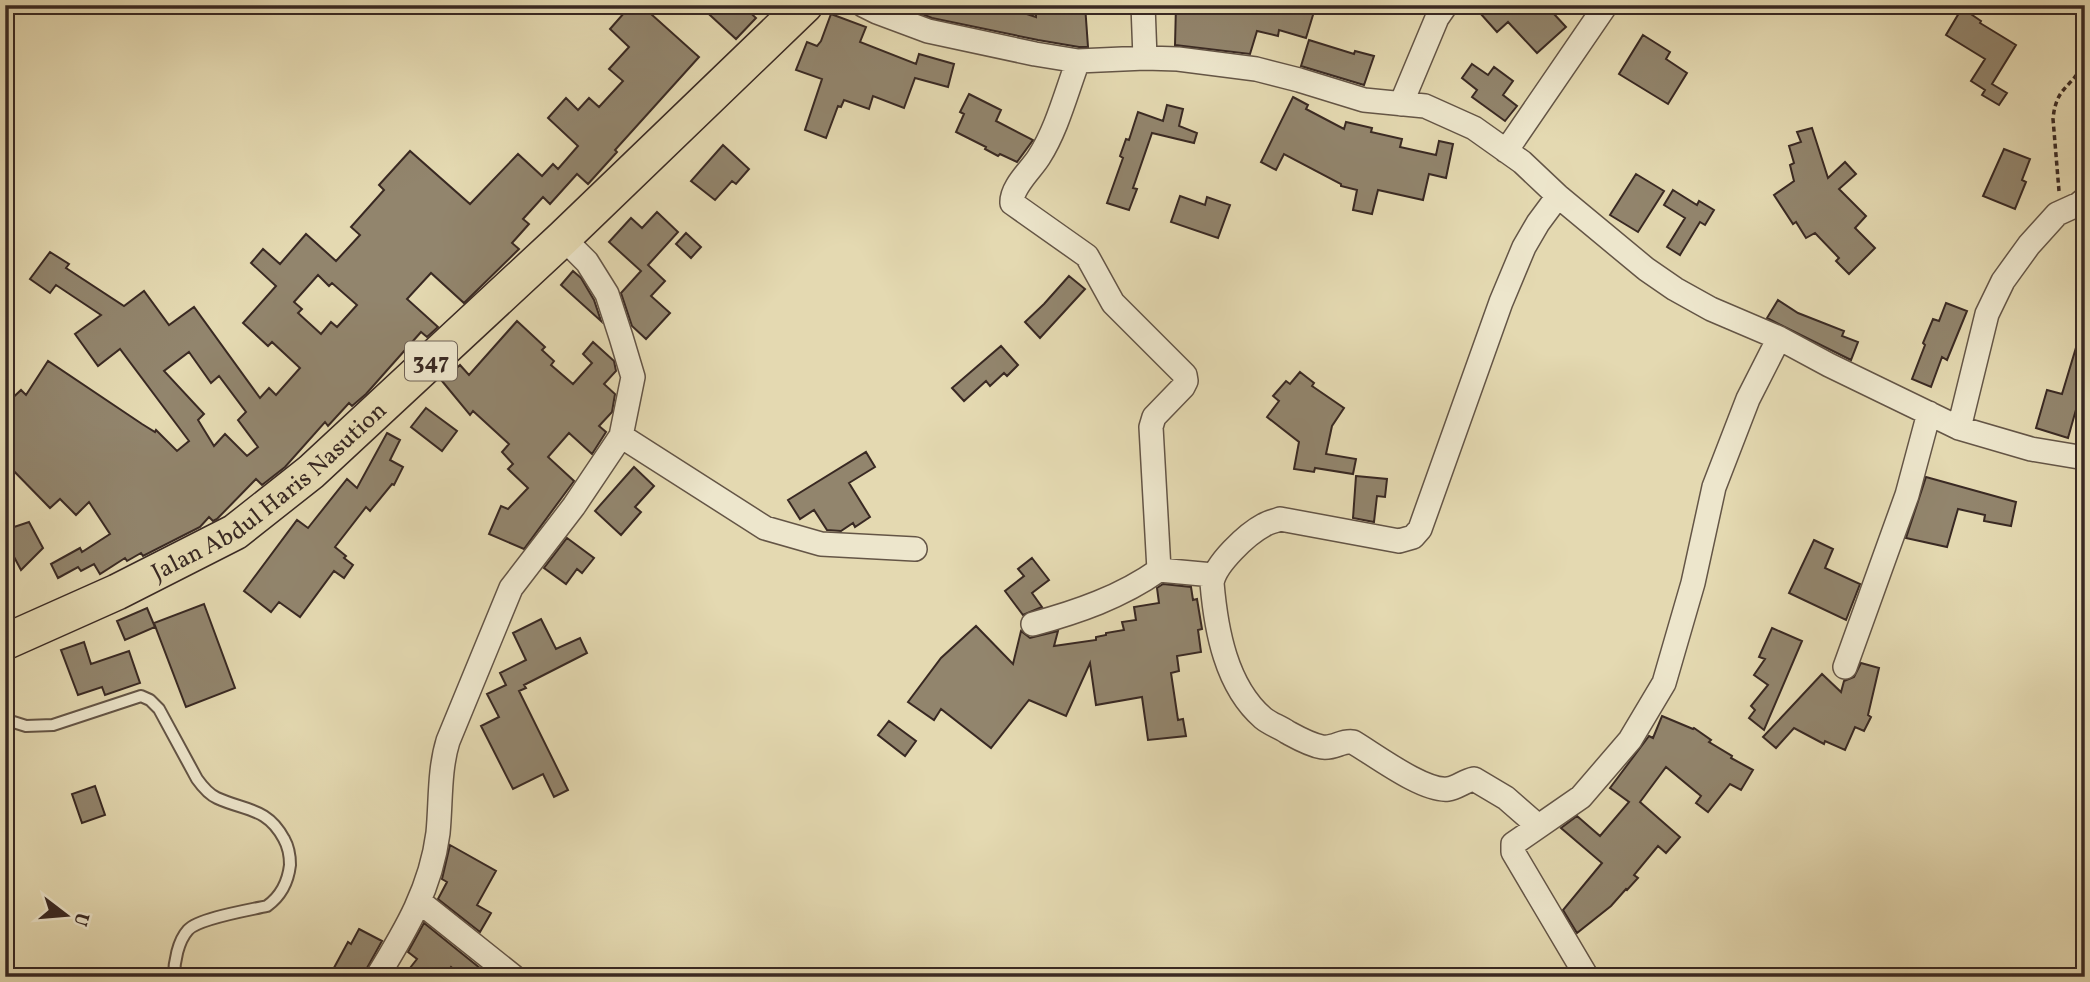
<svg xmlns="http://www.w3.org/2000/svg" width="2090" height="982" font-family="Vollkorn,serif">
  <rect width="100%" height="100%" fill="#e4d9b1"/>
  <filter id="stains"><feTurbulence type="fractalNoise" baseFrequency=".00286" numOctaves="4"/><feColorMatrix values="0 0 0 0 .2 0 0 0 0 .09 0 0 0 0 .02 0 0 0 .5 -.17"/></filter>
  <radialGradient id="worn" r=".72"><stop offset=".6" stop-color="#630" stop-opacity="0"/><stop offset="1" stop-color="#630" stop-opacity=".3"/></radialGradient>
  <path fill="#92856d" stroke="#392923" stroke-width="2" fill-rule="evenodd" d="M631,5H641L699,57L615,150L617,152L588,184L577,174L550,204L543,197L523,219L529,224L512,243L519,249L464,303L431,273L407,299L438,327L427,337L421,332L366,394L352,406L349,403L328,426L325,422L285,467L262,485L256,479L217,519L213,521L209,517L200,527L143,556L141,553L127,561L125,558L100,574L94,564L81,571L78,567L58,578L51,564L80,548L82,552L110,534L89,502L76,515L60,499L50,508L5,462V405L21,390L26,395L48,361L142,424L155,432L156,430L177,451L189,441L120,349L98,366L75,334L101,315L56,285L50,293L30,279L50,252L69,264L66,268L124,306L144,291L169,325L194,307L260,398L269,388L276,395L300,368L272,342L268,346L243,323L276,286L251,263L263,249L280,264L306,234L336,261L360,235L351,227L384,190L379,185L410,151L470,204L518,154L542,176L553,164L558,169L578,146L548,118L566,98L578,110L589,98L599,107L623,81L609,69L629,47L610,29ZM318,275L329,286L332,283L357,305L337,327L331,322L321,334L298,313L302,309L294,302ZM189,352L211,383L219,376L246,412L238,420L258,447L247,456L225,434L214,446L198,420L204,414L164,371Z
    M699,5H742L756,18L736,39Z
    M899,5H1000L1036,17V5H1085L1088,47H1079L1038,40L932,18Z
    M1176,5H1316L1306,38L1279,30L1278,36L1257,31L1250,54L1175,45Z
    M1488,5H1564L1554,14L1566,27L1537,53L1508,22L1497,32L1480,13Z
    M1962,8L1981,21L1980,23L2016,45L1992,84L2007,93L1999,105L1982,95L1985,90L1971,81L1985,59L1946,35Z
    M831,14L866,27L860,42L916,64L919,54L954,64L948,87L915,78L904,108L873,96L869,109L844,100L841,107L838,106L826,138L805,130L822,79L796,70L807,42L817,46L821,41Z
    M1643,35L1670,52L1666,59L1687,73L1668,104L1619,74Z
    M1309,40L1354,54L1355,51L1374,56L1364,85L1301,66Z
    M1472,64L1488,75L1494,67L1513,81L1503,95L1517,106L1505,121L1472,97L1477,90L1462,78Z
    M969,94L1001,110L996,121L1033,140L1017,162L1000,154L998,156L985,149L986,147L956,132L964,114L960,112Z
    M1293,97L1308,105L1306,109L1344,129L1346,122L1372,128L1371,132L1402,139L1400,147L1436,155L1439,141L1453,144L1446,178L1429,174L1423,200L1378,190L1372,214L1353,210L1357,190L1341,186V184L1284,154L1276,170L1261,162Z
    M1167,105L1183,109L1179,126L1197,133L1194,143L1152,133L1133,188L1137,189L1129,210L1107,203L1123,158L1120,156L1126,139L1129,140L1138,112L1163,121Z
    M1812,128L1828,178L1845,162L1856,174L1839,189L1866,216L1855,228L1875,248L1849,274L1836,261L1839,258L1815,233L1806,238L1796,222L1793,224L1774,195L1794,181L1790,165L1794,163L1789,146L1801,142L1797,132Z
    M723,145L749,169L736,184L732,181L715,200L691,181Z
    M2004,149L2030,159L2022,180L2026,182L2015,209L1983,196Z
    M1636,174L1664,191L1638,232L1610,215Z
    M1673,190L1697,205L1699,201L1714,210L1705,225L1700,222L1680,255L1667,247L1685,218L1664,205Z
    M1180,196L1205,205L1207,197L1230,205L1218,238L1171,222Z
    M657,212L678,232L648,265L665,281L651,296L670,313L646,339L632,326L621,293L641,271L609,242L631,218L642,228Z
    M686,233L701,247L691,258L676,244Z
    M573,271L581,278L594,300L601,321L561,285Z
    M1069,276L1085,289L1040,338L1025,322L1044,304Z
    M1778,300L1798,313L1844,331L1842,336L1858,342L1851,360L1767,318Z
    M1946,303L1967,311L1947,360L1942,357L1931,387L1912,379L1925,345L1923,343L1933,319L1939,321Z
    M517,321L545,347L542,350L554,361L551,365L573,384L592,363L583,354L593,342L614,361L616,371L604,384L615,394L612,412L599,426L606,432L592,454L569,433L548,457L574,481L524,549L489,534L501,506L508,509L528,488L508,469L513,464L502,452L509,444L473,411L470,415L442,381L460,365L469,375Z
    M2081,331H2085V401L2079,399L2068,438L2036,428L2047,390L2062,394Z
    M1001,346L1018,365L1007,376L1004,373L990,386L986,381L964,401L952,388Z
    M1300,372L1314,383L1312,386L1344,408L1332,426L1326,454L1356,459L1353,474L1315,468L1314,472L1294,469L1299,442L1267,417L1279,401L1273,396L1286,381L1290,384Z
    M426,408L457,431L442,451L411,427Z
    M387,433L400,440L390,460L403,467L394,485L392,484L370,511L366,507L335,547L346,556L344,558L353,565L344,578L334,571L300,617L279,602L271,612L244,591L297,520L308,528L347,479L357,488Z
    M866,452L875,467L849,483L870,517L855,527L853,523L841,531L827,530L814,510L800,519L788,500Z
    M634,467L654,486L635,507L641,512L621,535L595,511Z
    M1356,476L1387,479L1385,497L1377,496L1374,522L1353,518Z
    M1926,477L2016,502L2011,526L1984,521L1985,515L1958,509L1947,547L1906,538Z
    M29,522L43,548L21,570L5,540V530Z
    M567,538L594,558L582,573L577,569L566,584L544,568Z
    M1814,540L1833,549L1825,568L1860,584L1846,620L1789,593Z
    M1032,558L1049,580L1032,593L1042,607L1023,615L1005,591L1024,576L1018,569Z
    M1163,584L1191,587L1193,600L1197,599L1202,629L1198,630L1201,652L1177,656L1179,671L1171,673L1178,720L1183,719L1186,736L1148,740L1142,697L1096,705L1090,663L1066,716L1029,700L991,748L941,709L934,720L908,702L941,658L976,626L1013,664L1021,631L1030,638L1058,631L1054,646L1096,640V637L1106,635V633L1124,630L1122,622L1136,620L1134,607L1159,603L1157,588Z
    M204,604L235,688L186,707L154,623Z
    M147,608L155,627L125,640L117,621Z
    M541,619L556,649L580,638L587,653L524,685L526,688L519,691L568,790L554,797L543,774L513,789L481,726L499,717L487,694L506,685L500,673L526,660L513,633Z
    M1772,628L1802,641L1764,730L1749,718L1755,710L1751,706L1768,685L1754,675L1765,659L1759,657Z
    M84,642L91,664L129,651L140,683L105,695L102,687L78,695L61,650Z
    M1861,663L1879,668L1868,715L1871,717L1864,731L1855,727L1845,750L1825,741L1824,744L1794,728L1776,748L1763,737L1822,674L1841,692L1844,681L1854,677Z
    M1662,716L1693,729L1694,728L1711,740L1709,742L1732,756L1731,758L1753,770L1741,790L1730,784L1708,812L1696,803L1701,796L1666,767L1640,802L1680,837L1666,853L1658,846L1634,875L1638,878L1627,890L1626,889L1611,906L1577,933L1563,910L1602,863L1561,828L1577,816L1600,836L1629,802L1610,788L1649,736L1653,738Z
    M889,721L916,741L905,756L878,735Z
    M95,786L105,815L82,823L72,794Z
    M450,845L496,871L477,905L491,913L480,932L438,899L447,882L442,879Z
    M424,923L491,977H463L451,967L444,977H403L417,959L408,952Z
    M359,929L382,941L362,977H329L348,942L351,944Z"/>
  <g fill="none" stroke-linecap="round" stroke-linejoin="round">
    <g stroke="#645546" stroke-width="14">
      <path id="lane" d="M5,716L7,720L26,726L53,725L141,696L150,700L159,709L197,779C202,786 208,794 217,798C245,811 267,807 284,839C288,846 290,856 290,865C288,882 281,896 267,906C250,910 199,918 188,930C178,941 174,962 174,977"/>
    </g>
    <g stroke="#645546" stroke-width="26">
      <path id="street" d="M863,5L877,12L928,31L1035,54L1078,61L1145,58L1178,59L1256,69L1299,80L1364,100L1425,106L1474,128L1522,162L1558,196L1646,269L1675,289L1711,309L1779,338L1829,365L1959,428L2031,449L2085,458
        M1143,5L1145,58
        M1401,104L1437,18L1446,5
        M1506,151L1606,5
        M1959,428L1987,314L2003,281L2029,245L2057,214L2079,204L2085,199
        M621,436L765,528L821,544L915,549
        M1159,570L1213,575
        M1033,624C1077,612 1121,597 1159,570L1151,427L1154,417L1183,387L1186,381L1185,375L1113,303L1087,256L1012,203C1011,187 1031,170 1039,157C1057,129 1066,93 1078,61
        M1845,667L1907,495L1929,413
        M1538,826L1506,798L1474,779C1464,781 1457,788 1448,789C1424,792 1375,755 1353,742C1342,740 1334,749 1322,747C1310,745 1298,738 1287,732C1280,727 1270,724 1263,718C1226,686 1216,630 1212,583C1215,564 1247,534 1264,525C1269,522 1275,521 1280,519L1399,541L1413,537L1420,529L1501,302L1524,247L1538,223L1558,196
        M420,902L514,977
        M377,977C406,930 431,888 438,833C441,802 439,770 448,741L511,588L574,506L621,436L633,377L621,337L607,294L587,262L563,238
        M1587,977L1513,852V844L1581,797L1630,740L1664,683L1693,583L1714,487L1748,399L1779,338"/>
    </g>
    <g stroke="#392923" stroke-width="38">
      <g id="primary">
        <path id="s1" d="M5,642L117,592L235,532L311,472L563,238L805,5"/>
      </g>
    </g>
    <path stroke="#392923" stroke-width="3.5" stroke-dasharray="5 3.5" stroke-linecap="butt" d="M2059,191L2053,119C2056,87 2070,89 2082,66C2086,58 2084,47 2085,39"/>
    <use href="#lane" stroke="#ede6cc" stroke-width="10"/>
    <use href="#street" stroke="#ede6cc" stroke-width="23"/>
    <use href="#primary" stroke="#e4d9b1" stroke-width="35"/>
  </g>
  <g text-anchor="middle" stroke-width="5" stroke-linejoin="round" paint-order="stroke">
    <rect fill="#ede6cc" stroke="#6f6256" stroke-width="2" x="405" y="341.5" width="52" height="39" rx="5"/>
    <g font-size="23" font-weight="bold" fill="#392923">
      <text x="431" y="369">347</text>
    </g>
    <g font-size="24" fill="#392923" stroke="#ede6cc">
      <text dy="8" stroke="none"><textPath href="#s1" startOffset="306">Jalan Abdul Haris Nasution</textPath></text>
    </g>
  </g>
  <rect width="2090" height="982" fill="none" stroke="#e4d9b1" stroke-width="28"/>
  <rect x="7" y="7" width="2076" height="968" fill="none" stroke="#392923" stroke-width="3.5"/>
  <rect x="14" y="14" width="2062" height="954" fill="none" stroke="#392923" stroke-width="2"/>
  <g transform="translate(66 915) rotate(106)" stroke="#ede6cc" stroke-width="5" paint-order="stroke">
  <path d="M0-5L12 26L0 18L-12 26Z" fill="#392923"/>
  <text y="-10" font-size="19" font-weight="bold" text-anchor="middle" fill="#392923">U</text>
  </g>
  <rect width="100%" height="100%" filter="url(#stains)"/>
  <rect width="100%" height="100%" fill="url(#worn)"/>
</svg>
